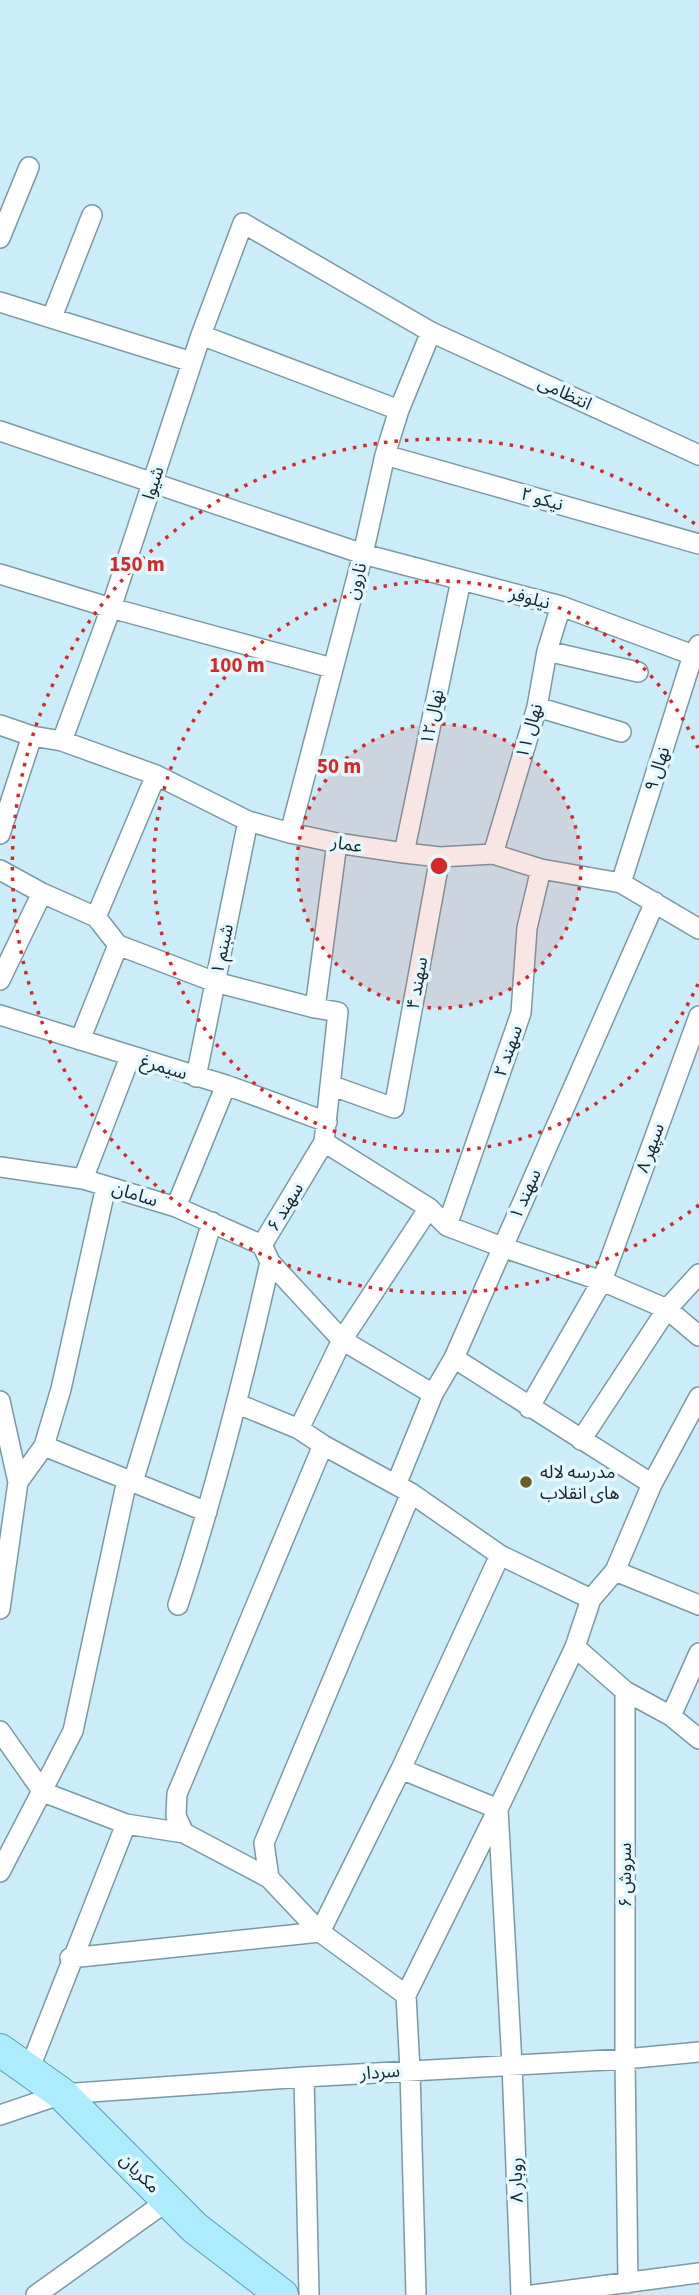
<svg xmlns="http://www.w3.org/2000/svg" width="699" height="2295" font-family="'Source Sans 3','Noto Sans Arabic',sans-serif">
  <rect width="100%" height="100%" fill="#cbedf9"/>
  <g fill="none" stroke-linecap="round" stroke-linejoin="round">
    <g stroke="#799aa5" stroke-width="22">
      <path id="minor" d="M0,238L29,167
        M0,302L192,362
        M52,317L92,215
        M201,335L399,410
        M0,431L363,554L561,606L693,655
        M385,455L699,544
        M0,574L111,608L332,668
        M547,651L638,672
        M537,707L621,732
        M0,725L32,736L62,741L156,775L248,821L290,833L337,843L404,853L440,857L493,854L541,869L621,883L699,929
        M62,741L111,608L201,335L243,223L431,332L699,455
        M290,833L363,554L385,455L399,410L431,332
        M0,834L32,736
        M404,853L461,580
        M493,854L537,707L547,651L561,606
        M0,870L42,893L96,917L118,945L215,982L315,1008
        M621,883L693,655L699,645
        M96,917L156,775
        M0,980L42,893
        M0,1015L226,1085L327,1122
        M80,1040L118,945
        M196,1077L248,821
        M330,1085L394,1108L440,857
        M324,1142L429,1208L447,1226L502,1247L602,1281L667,1309L699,1336
        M0,1167L83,1179L176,1207L262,1245
        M83,1179L130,1057
        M106,1186L61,1389L44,1446L207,1512
        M176,1207L226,1085
        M447,1226L521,1013L527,928L541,869
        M270,1262L342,1340L433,1394
        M454,1358L652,1484
        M0,1401L18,1482L0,1609
        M238,1404L299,1429L323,1445L411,1493L500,1555L591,1599
        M529,1408L602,1281L699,1016
        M299,1429L342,1340L429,1208
        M581,1440L667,1309L699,1274
        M18,1482L44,1446
        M133,1482L212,1222
        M396,1485L433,1394L454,1358L655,902
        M615,1571L699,1605
        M178,1605C215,1492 244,1378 270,1262L262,1245L324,1142L338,1012L315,1008L337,843
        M575,1647L625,1691L671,1716L699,1739
        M625,1691V2059L628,2283
        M671,1716L699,1653
        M0,1731L43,1792L126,1824L184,1833
        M401,1769L498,1809L406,1995L410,2070L416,2295
        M0,1872L73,1731L127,1480
        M269,1878L184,1833L176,1816L177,1794L323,1445
        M320,1932L401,1769L500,1555
        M70,1958L320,1932
        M406,1995L320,1932L269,1878L264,1843L411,1493
        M29,2070L126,1824
        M304,2077L309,2295
        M0,2115L62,2094L304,2077L625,2059L699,2052
        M36,2295L167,2201
        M521,2295L512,2065L498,1809L575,1647L591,1599L615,1571L652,1484L699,1397
        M533,2295L699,2273"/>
    </g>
    <g stroke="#559eb5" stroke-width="34">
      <path id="primary" d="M0,2050L62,2094L195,2228L282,2295"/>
    </g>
    <use href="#minor" stroke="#fff" stroke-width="19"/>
    <use href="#primary" stroke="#adebff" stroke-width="32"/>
  </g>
  <circle cx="439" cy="866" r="142" fill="#d62828" fill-opacity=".12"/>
  <g fill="none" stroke="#d62828" stroke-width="3.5" stroke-dasharray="3.5 7">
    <circle cx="439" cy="866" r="142"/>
    <path d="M698 984A285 285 0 1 1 698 748"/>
    <path d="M699 1205A427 427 0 1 1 699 527"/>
  </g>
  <circle fill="#695d29" stroke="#e3f8ff" stroke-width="2.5" cx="526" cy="1482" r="7"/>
  <g text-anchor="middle" stroke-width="7" stroke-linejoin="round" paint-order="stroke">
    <g font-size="18" fill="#19262b" stroke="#e3f8ff">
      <text transform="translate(565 393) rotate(25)" y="6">انتظامی</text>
      <text transform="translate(153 483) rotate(-72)" y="6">شیوا</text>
      <text transform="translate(542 499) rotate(16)" y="6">نیکو ۲</text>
      <text transform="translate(356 581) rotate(-75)" y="6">نارون</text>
      <text transform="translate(530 598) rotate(15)" y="6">نیلوفر</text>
      <text transform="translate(432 717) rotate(-78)" y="6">نهال ۱۲</text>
      <text transform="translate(529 731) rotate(-74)" y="6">نهال ۱۱</text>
      <text transform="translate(657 769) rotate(-72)" y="6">نهال ۹</text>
      <text transform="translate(347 844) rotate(9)" y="6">عمار</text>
      <text transform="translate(222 949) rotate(-78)" y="6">شبنم ۱</text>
      <text transform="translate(417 983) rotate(-80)" y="6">سهند ۴</text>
      <text transform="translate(508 1051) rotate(-71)" y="6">سهند ۲</text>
      <text transform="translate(164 1067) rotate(17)" y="6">سیمرغ</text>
      <text transform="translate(650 1148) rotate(-70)" y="6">سپهر ۸</text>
      <text transform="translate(135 1194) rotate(17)" y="6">سامان</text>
      <text transform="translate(525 1194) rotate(-66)" y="6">سهند ۱</text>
      <text transform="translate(285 1207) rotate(-59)" y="6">سهند ۶</text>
      <text transform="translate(625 1875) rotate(-90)" y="6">سروش ۶</text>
      <text transform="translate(380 2072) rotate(-4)" y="6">سردار</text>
      <text transform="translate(140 2173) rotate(45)" y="6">مکریان</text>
      <text transform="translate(516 2180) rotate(-92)" y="6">روبار ۸</text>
    </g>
    <g font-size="18" fill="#19262b" stroke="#e3f8ff" text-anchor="start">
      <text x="540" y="1478">مدرسه لاله<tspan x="540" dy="21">های انقلاب</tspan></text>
    </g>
  </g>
  <circle cx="439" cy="866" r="10" fill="#d62828" stroke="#e3f8ff" stroke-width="3.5"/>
  <g font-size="21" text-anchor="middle" font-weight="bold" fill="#d62828" stroke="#e3f8ff" stroke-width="7" stroke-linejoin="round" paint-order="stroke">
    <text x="137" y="571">150 m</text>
    <text x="237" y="672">100 m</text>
    <text x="339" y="773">50 m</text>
  </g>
</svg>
